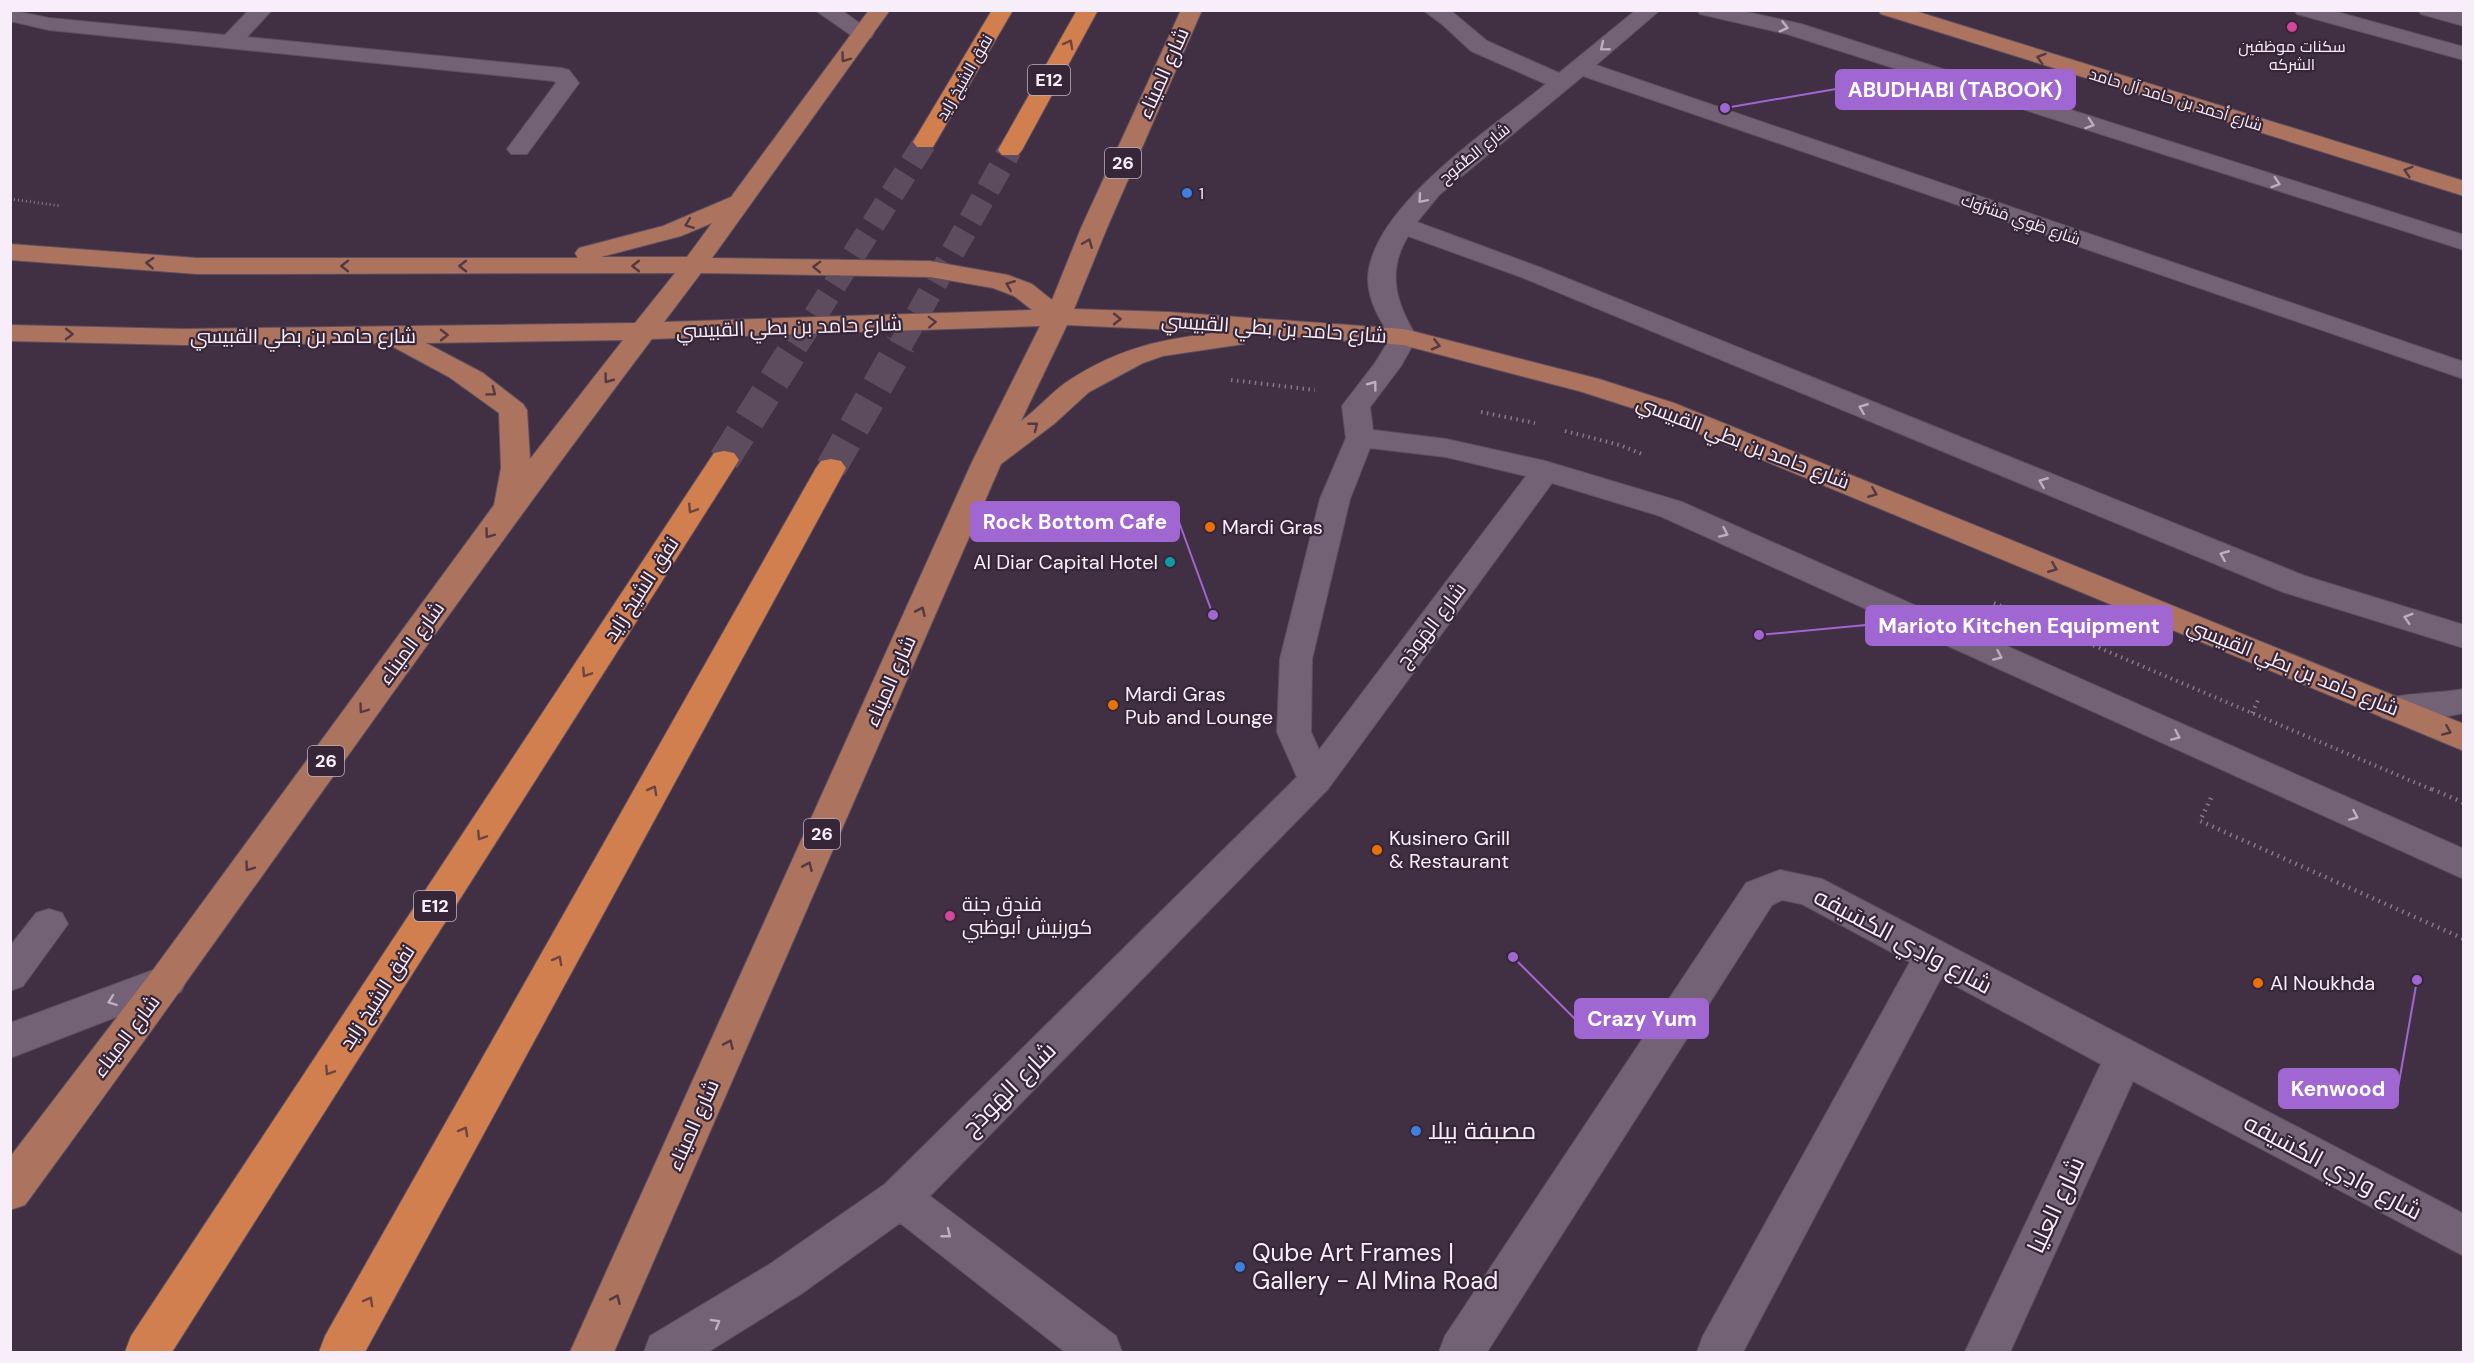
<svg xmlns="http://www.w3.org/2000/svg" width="2474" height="1363" font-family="'DM Sans',Cairo,sans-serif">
  <rect width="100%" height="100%" fill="#413043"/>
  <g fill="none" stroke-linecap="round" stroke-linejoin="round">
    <path stroke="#5c4c5e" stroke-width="24" stroke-dasharray="24 12" stroke-linecap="butt" d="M796,346L925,142
      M900,346L1010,150"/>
    <path stroke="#5c4c5e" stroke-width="31" stroke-dasharray="31 16" stroke-linecap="butt" d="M724,460L797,344
      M831,468L901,344"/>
    <g stroke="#5d505f" stroke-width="2">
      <path id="minor" d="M10,10L49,18L225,35L249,10H272L247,37L561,68L569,70L579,83L527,154H511L507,149L556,83L554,81L49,30L10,21Z
        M815,10H841L874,33L871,38H855Z
        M1423,10H1450L1487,41L1559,73L1636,10H1660L1596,65L2464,362V379L1583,76L1439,195L1417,222L1539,267L2305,576L2464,625V648L2283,592L1521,277L1408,236C1386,272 1396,304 1417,337L1401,366L1370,407L1373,430L1446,439L1545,461L1682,502L2464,849V879L1660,516L1552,483L1328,789L930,1196L1116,1336L1122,1352H1065L900,1223L801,1294L708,1352H644L650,1336L770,1264L885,1184L1297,777L1277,732L1280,659L1320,499L1346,438L1342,406L1375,363L1391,337C1379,319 1368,300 1368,278C1371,207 1493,127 1546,84L1471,51L1443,25ZM1370,448L1446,457L1526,476L1319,750L1311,732L1312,659L1350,499Z
        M1697,10H1738L1801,24L2464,235V250L1787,34L1700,14Z
        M2294,10H2330L2464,47V60L2297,14Z
        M2418,10H2454L2464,13V26L2421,14Z
        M2464,689V713C2437,718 2408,726 2382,718L2377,709L2382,700C2408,692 2437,694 2464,689Z
        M1780,870L1822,879L2464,1214V1256L2133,1081L2010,1352H1965L2101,1064L1941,978L1743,1352H1697L1703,1336L1910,962L1802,904L1782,900L1772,905L1487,1352H1439L1445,1336L1746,883Z
        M49,909L62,913L68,924L23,986L10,991V946L36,913Z
        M167,965L181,970L186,981L181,992L10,1058V1023Z"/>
    </g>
    <g stroke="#5d505f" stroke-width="2">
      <path id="major" d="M869,10H890L712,258L930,261L1008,275L1032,284L1052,300L1081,228L1181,10H1202L1107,228L1074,309L1169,312L1404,329L1599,379L1674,403L2464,724V751L1654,415L1579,391L1403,345L1244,333L1247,338L1244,344L1163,356L1143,363L1089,392L1054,424L1001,464L614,1352H570L972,462L1040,326L652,339C437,624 236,917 25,1205L10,1210V1157L153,970L494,505L501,468L499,413L449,377L386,343L184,345L10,341V325L184,329L635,323L675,273L197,274L10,260V244L197,258H578L575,253L579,248L663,226L731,197ZM712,223L687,257H601L681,236ZM701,273L930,277L993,288L1014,296L1032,310L664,322ZM1067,325L1220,332C1160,340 1124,346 1071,379C1053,390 1038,409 1021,421ZM623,340L530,459L527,410L523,404L483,373L426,343Z
        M1878,10H1912L2464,181V196L1881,14Z"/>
    </g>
    <g stroke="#5d505f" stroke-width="2">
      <path id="highway" d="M992,10H1013L933,147H917L913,142Z
        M1077,10H1098L1022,150L1018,155H1002L998,150Z
        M724,451L734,453L739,460L172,1352H125L131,1336L714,453Z
        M831,459L841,461L846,468L365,1352H319L325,1336L816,468L821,461Z"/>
    </g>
    <path stroke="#877989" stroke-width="3" stroke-dasharray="1 3" stroke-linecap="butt" d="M10,199L61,206"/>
    <path stroke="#877989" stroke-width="4" stroke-dasharray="1.5 4.5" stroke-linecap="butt" d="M1231,380L1315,390
      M1481,412L1535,423
      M1565,431L1620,445L1644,455
      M1994,603L2435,791
      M2252,713L2259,698"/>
    <path stroke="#877989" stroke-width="4.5" stroke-dasharray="1.5 5" stroke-linecap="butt" d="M2432,789L2464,803
      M2211,798L2200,821L2464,939"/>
    <use href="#minor" fill="#736176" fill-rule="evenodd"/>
    <use href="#major" fill="#ac735f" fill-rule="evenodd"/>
    <use href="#highway" fill="#d27f50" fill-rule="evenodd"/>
  </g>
  <defs><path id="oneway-chevron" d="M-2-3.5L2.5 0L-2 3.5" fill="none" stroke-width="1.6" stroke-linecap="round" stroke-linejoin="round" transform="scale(1.5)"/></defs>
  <g stroke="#bcafbf">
    <use href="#oneway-chevron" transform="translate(1784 27) rotate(14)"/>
    <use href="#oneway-chevron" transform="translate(1604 47) rotate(141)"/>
    <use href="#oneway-chevron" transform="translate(2090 124) rotate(18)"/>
    <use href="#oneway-chevron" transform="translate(2276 183) rotate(18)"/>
    <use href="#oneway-chevron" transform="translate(1422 199) rotate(131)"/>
    <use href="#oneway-chevron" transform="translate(1373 385) rotate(-53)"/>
    <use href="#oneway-chevron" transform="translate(1863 408) rotate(-158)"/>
    <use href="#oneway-chevron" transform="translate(2043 482) rotate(-158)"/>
    <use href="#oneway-chevron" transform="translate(1724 533) rotate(24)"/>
    <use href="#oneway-chevron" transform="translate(2224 555) rotate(-158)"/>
    <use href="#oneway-chevron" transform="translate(2408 618) rotate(-163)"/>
    <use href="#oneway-chevron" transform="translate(1998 656) rotate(24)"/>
    <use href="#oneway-chevron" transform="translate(2176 736) rotate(24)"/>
    <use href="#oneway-chevron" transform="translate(2354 816) rotate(24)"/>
    <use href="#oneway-chevron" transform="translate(112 1001) rotate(160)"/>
    <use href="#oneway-chevron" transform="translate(947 1234) rotate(38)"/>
    <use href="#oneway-chevron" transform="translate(716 1323) rotate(-30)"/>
  </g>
  <g stroke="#6d4540">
    <use href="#oneway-chevron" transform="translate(1069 44) rotate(-61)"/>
    <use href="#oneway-chevron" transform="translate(692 509) rotate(123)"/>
    <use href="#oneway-chevron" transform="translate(586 673) rotate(123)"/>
    <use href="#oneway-chevron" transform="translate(653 790) rotate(-61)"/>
    <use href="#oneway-chevron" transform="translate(481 836) rotate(123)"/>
    <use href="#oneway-chevron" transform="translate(558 960) rotate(-61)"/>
    <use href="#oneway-chevron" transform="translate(329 1071) rotate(123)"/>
    <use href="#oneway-chevron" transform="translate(464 1131) rotate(-61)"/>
    <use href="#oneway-chevron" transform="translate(369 1301) rotate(-61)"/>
  </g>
  <g stroke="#543942">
    <use href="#oneway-chevron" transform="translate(845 58) rotate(126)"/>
    <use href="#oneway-chevron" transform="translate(2041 58) rotate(-163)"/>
    <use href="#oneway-chevron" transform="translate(2408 171) rotate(-163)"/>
    <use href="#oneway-chevron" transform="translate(689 224) rotate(159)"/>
    <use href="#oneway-chevron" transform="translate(1088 243) rotate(-68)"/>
    <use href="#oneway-chevron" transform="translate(150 263) rotate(-176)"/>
    <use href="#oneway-chevron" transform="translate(345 266) rotate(180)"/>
    <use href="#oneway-chevron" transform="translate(463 266) rotate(180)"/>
    <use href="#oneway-chevron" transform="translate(636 266) rotate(-180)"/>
    <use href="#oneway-chevron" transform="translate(817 267) rotate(-179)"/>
    <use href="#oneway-chevron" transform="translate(1010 285) rotate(-158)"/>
    <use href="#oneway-chevron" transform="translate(1117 319) rotate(1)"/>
    <use href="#oneway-chevron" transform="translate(932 322) rotate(-2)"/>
    <use href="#oneway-chevron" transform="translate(69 334) rotate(1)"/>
    <use href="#oneway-chevron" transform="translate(444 335) rotate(-1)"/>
    <use href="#oneway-chevron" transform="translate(1436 345) rotate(14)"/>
    <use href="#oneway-chevron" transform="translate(608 379) rotate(127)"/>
    <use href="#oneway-chevron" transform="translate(492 392) rotate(37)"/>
    <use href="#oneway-chevron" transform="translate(1034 426) rotate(-38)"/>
    <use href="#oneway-chevron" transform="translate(1873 493) rotate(22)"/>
    <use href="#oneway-chevron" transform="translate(489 534) rotate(126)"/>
    <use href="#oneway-chevron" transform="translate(2053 568) rotate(22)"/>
    <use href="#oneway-chevron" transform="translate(921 611) rotate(-66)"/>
    <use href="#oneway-chevron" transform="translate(363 709) rotate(126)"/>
    <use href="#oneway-chevron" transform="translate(2447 731) rotate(23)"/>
    <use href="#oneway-chevron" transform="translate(808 866) rotate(-66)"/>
    <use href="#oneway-chevron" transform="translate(249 867) rotate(126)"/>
    <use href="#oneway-chevron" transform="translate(729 1044) rotate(-66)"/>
    <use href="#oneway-chevron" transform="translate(616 1299) rotate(-66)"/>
  </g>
  <g fill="#d1479c" stroke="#362638" stroke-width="2">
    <circle cx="2292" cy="27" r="6"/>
    <circle cx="950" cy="916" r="6"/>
  </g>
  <g fill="#3f7fe0" stroke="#362638" stroke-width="2">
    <circle cx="1187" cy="193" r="6"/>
    <circle cx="1416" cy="1131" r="6"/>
    <circle cx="1240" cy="1267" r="6"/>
  </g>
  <g fill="#e8710a" stroke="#362638" stroke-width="2">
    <circle cx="1210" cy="527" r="6"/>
    <circle cx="1113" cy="705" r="6"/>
    <circle cx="1377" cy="850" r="6"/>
    <circle cx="2258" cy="983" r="6"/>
  </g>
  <circle fill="#0f9aa8" stroke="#362638" stroke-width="2" cx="1170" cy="562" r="6"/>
  <g text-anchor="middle" stroke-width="4.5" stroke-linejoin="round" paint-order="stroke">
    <g font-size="16" fill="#f8eefa" stroke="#362638">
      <text x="2292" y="52">سكنات موظفين<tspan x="2292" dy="18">الشركه</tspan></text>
      <text x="1199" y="199" text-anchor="start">1</text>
    </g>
    <g font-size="16" fill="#f8eefa" stroke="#362638">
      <text transform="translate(964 77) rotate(-60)" y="6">نفق الشيخ زايد</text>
      <text transform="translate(2176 99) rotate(17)" y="6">شارع أحمد بن حامد آل حامد</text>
      <text transform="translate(1474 153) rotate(-39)" y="6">شارع الطُّمُوح</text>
      <text transform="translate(2021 219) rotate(19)" y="6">شارع طَوِي مَشرُوك</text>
    </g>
    <g fill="#362638" stroke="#beb2c0" stroke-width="1.5">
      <rect x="1028" y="65" width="42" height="30" rx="4.5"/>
      <rect x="1105" y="148" width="36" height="30" rx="4.5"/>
      <rect x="308" y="746" width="36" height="30" rx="4.5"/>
      <rect x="804" y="819" width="36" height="30" rx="4.5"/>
      <rect x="414" y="891" width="42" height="30" rx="4.5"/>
    </g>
    <g font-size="18" font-weight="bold" fill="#f8eefa">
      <text x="1049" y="86">E12</text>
      <text x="1123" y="169">26</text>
      <text x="326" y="767">26</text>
      <text x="822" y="840">26</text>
      <text x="435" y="912">E12</text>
    </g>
    <g font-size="20" fill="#f8eefa" stroke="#362638">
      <text transform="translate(1163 73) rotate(-66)" y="7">شارع الميناء</text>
      <text transform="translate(789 327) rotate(-2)" y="7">شارع حامد بن بطي القبيسي</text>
      <text transform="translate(1274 328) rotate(4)" y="7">شارع حامد بن بطي القبيسي</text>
      <text x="303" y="343">شارع حامد بن بطي القبيسي</text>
      <text transform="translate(1743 442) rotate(21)" y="7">شارع حامد بن بطي القبيسي</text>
      <text transform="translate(641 589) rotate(-57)" y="7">نفق الشيخ زايد</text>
      <text transform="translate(1431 625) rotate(-53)" y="7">شارع الهَودَج</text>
      <text transform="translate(411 643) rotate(-54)" y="7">شارع الميناء</text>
      <text transform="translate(2293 667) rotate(22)" y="7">شارع حامد بن بطي القبيسي</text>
      <text transform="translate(890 681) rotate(-66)" y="7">شارع الميناء</text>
      <text transform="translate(377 997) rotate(-57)" y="7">نفق الشيخ زايد</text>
      <text transform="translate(126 1036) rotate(-53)" y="7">شارع الميناء</text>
      <text transform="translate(693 1125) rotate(-66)" y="7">شارع الميناء</text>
    </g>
    <g font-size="20" fill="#f8eefa" stroke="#362638" text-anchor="start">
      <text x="1222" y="534">Mardi Gras</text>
      <text x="1158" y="569" text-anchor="end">Al Diar Capital Hotel</text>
      <text x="1125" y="701">Mardi Gras<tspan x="1125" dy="23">Pub and Lounge</tspan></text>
      <text x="1389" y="845">Kusinero Grill<tspan x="1389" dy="23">&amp; Restaurant</tspan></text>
      <text x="962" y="911">فندق جنة<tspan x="962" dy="23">كورنيش أبوظبي</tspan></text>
      <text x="2270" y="990">Al Noukhda</text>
    </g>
    <g font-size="24" fill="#f8eefa" stroke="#362638">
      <text transform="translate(1903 941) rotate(28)" y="8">شارع وادِي الكسَيفه</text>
      <text transform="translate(1009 1089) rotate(-45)" y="8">شارع الهَودَج</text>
      <text transform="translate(2333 1167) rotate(28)" y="8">شارع وادِي الكسَيفه</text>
      <text transform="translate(2056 1205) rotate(-65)" y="8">شارع العليا</text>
    </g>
    <g font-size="24" fill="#f8eefa" stroke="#362638" text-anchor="start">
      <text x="1428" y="1139">مصبفة بيلا</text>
      <text x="1252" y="1261">Qube Art Frames |<tspan x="1252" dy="28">Gallery - Al Mina Road</tspan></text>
    </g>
  </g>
  <path fill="none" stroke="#a066d1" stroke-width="2" d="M1725 108L1836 89M1213 615L1179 522M1759 635L1866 625M1513 957L1575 1019M2417 980L2398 1088"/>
  <g fill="#a066d1" stroke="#362638" stroke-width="2">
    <circle cx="1725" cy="108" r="6"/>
    <circle cx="1213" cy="615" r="6"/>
    <circle cx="1759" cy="635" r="6"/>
    <circle cx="1513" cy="957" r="6"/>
    <circle cx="2417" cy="980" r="6"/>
  </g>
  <g fill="#a066d1" stroke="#a066d1" stroke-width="2">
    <rect x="1836" y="70" width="239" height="39" rx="6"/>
    <rect x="971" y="502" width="208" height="39" rx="6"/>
    <rect x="1866" y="606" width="306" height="39" rx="6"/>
    <rect x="1575" y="999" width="133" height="39" rx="6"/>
    <rect x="2279" y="1069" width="119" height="39" rx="6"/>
  </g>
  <g font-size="21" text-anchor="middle" font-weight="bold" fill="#fff">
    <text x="1955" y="97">ABUDHABI (TABOOK)</text>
    <text x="1075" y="529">Rock Bottom Cafe</text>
    <text x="2019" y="633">Marioto Kitchen Equipment</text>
    <text x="1642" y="1026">Crazy Yum</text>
    <text x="2338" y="1096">Kenwood</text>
  </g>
  <rect width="2474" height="1363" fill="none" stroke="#f8eefa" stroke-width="24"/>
</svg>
